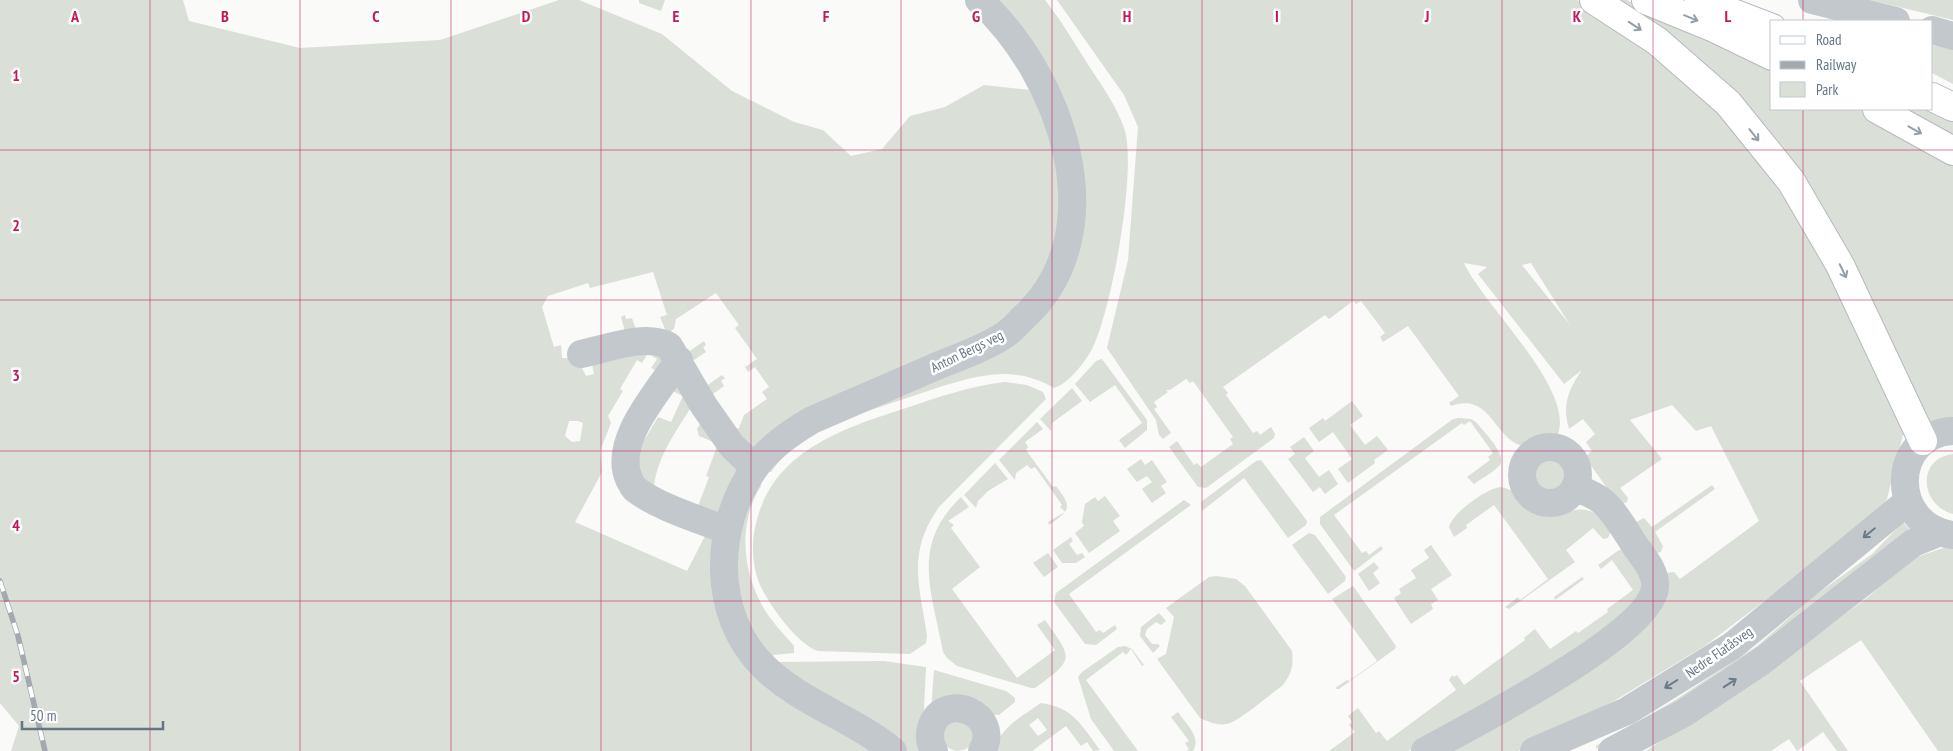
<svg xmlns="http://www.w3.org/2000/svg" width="1953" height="751" font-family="'PT Sans Narrow',sans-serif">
  <rect width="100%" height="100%" fill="#fafaf8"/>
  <path fill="#dadfd7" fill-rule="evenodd" d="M0,0H183L189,21L300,48L440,40L559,0H579L662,34L732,91L794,122L823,130L851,156L882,149L910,116L945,107L984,85L1039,91C1061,149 1078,221 1046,278C1042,286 1035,292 1030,299C1020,311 1008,325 994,333C974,345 951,353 929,362C885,381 840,399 797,420L777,433L754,455C741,453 725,438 722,425L733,430L739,428L744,415L767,399L762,392L769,387L755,367L748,372L745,367L757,359L735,328L739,325L716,293L676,319L674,329L667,334L660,317L667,315L653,272L590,288L588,283L548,296L542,307L554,347L561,345L562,358H577L586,376L594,374L592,364L598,355C616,349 662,335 670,361L664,374L651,368L657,359L648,353L642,363L637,360L620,389L623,391L608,416L611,423L600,451L602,472L575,522L687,571L706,534L712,535L717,540C717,553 716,566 717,579C726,680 808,705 881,751H11L19,726L0,703ZM569,421H578L583,423L580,441L572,442L565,436Z
    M639,0H665L661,11L639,3Z
    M991,0H1045C1061,20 1075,44 1089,66C1102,86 1116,105 1124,128C1138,166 1111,315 1091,351C1084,363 1068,384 1054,388C1039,379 1021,374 1003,374C971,375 940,387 910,397C863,413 800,429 771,472H767L765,466L779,451L816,426L1001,346C1029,326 1053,302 1068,270C1109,182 1052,64 991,0Z
    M1057,0H1577L1637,37L1687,76L1768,166L1839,286L1904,431L1887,499L1878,515L1706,645L1614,701L1518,751H1442L1541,696L1667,573L1674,572L1680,579L1759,521L1711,426L1696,431L1672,405L1630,420L1662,459L1620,488L1628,498L1627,502L1619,505L1585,457L1592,451L1586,442L1595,434L1583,419L1569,429C1562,405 1568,390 1582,370L1564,384L1478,274L1487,267L1464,263C1483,305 1574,388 1558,434L1519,445C1493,434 1489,392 1451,406L1449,403L1459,396L1408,326L1383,342L1380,337L1385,333L1361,301L1356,304L1353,301L1329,319L1325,315L1223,387L1228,393L1226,395L1253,433L1257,431L1260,435L1271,427L1275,434L1274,438L1206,488L1198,487L1169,447L1177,441L1194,465L1197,463L1201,467L1233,444L1230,439L1233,437L1193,381L1190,383L1186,379L1170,390H1166L1168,392L1154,402L1157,407L1154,409L1171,433L1163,439L1159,435L1156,420L1107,348L1128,260L1138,127L1124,95ZM1531,263L1570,325L1522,265Z
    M1612,0H1627L1772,65V109H1861L1902,130L1953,163V419L1928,424L1908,377L1838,238Z
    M1870,0H1953V20Z
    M1932,45L1953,50V84L1932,73Z
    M1900,109H1932L1953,115V136Z
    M625,315L626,319L632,318L639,338L627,339L621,317Z
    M704,341L706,345L703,347L706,352L688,364L684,355Z
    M1102,359L1147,420V430L1125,448L1119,440L1142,423L1115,385L1090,402L1075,384L1096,361Z
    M722,375L725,378L721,381L724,386L706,399L702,389Z
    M676,381L694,403C678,428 653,462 654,493L632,461L658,417L671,422L683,396L670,390Z
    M1005,382L1027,385L1043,392L1046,399L939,507C907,552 919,584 927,635L926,643L910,654L818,651C797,644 771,607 761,587C753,570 751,547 755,528C770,452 841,429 906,408C939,397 970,386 1005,382Z
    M1072,388L1082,401L1052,423L1051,431L1040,419Z
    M1352,401L1363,416L1350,425L1365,445L1377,436L1388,450L1374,460L1375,463L1348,483L1338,469L1352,459L1333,432L1319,442L1309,428L1323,418L1325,421Z
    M1459,418L1471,419L1476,422C1483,431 1507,454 1500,465C1494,472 1482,478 1474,484L1467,477L1490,460L1488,457L1493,453L1470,421L1464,425L1462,423L1334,515L1362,553L1366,551L1369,555L1381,546L1383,549L1354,571L1320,524V517L1453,419Z
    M702,421L741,468L723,515L697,509L709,477L706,476L718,444L699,436L697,429Z
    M1037,422L1043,429L1025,442L1028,447L1026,450L1053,487L1056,486C1073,508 1070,510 1049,525L1048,522L1065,512L1060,507L1062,505L1035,467L1031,469L1027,465L1016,473L1015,480L999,460Z
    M1304,437L1314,451L1305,458L1319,477L1329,470L1338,484L1325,494L1320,487L1313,492L1288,459L1295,454L1290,447Z
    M1953,454V514C1919,505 1917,458 1953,454Z
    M1534 474a16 16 0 1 1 32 0a16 16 0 1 1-32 0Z
    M1141,459L1145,465L1152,460L1167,482L1161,486L1166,493L1152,503L1142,489L1152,482L1147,476L1137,482L1127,469Z
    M1261,460L1307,521L1306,525L1288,538L1244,478L1202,511L1201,502L1256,461Z
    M995,463L1008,479L988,491L978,501L976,508L964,495Z
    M760,482L761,486C738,522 742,570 763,607C771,621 783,633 794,646V653L773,655L774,662L884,661L926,667L922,751H906L774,663L740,613L734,525Z
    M1712,485L1715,489L1655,532L1663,546L1661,552L1657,553L1634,523L1644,518L1652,527Z
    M1500,487C1517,489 1523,505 1539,510C1569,519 1588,493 1611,531L1608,538L1603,539L1593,528L1566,550L1575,562L1509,609L1505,607L1518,597L1520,600L1548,579L1494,505L1466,525L1467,528L1454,537L1449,527C1452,513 1486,489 1500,487Z
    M1105,496L1120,516L1113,521L1120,531L1089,553L1075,533L1084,526L1082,522L1085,504L1095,497L1098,501Z
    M961,497L969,507L948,521L954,525L951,528L980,567L952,589L1017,678L1055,650L1037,625L1045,620C1073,659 1075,659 1035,688H1031L957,666L947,658L943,652C932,591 910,546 961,497Z
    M1184,500L1191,505L1069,594L1096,632L1100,630L1103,633L1115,625L1117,629L1096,645L1085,644L1054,602L1056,593Z
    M1903,522L1912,532L1735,668L1596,749V746L1605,740L1672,702L1757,646L1813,597L1872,554Z
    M1309,533L1315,535L1346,577L1345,581L1328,594L1292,545Z
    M1071,537L1073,541L1069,544L1077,555L1082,553L1085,557L1076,563H1062L1053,550Z
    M1431,545L1452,575L1431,589L1438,600L1431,604L1433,609L1411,624L1394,598L1401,593L1399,589L1416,578L1411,570L1429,558L1424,550Z
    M1943,548H1953V751H1938L1861,640L1800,681L1848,751H1837L1823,732L1797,751L1789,739L1771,751H1646L1785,659L1868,597L1911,559Z
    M1627,549L1642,567L1641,601L1551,671L1408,751H1329L1355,732L1349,725L1352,722L1348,716L1358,708L1376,733L1379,731L1387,741L1456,690L1449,680L1452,675L1454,677L1457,675L1464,685L1525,640L1524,638L1535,629L1550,649L1576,631L1578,633L1608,612L1607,609L1633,590L1612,560L1601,569L1598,565L1619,550Z
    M1048,553L1058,567L1044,577L1033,563Z
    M1374,562L1379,568L1373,573L1380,583L1369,591L1358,574Z
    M1217,576L1236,579L1245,586L1292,651C1294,666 1291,675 1282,686C1269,695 1243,718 1230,723C1219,727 1209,722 1200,718L1157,659L1166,654L1174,617L1166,608L1209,577Z
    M1582,577L1584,579L1555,600L1554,597Z
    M1353,586L1396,646L1395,649L1339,689H1337L1335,688L1347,680L1349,681L1377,661L1332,599Z
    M1159,613L1166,621L1161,625L1156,622L1147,629L1145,635L1152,644H1158L1160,646L1153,653L1140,636L1141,627Z
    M1125,646L1132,649L1144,665L1142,666L1131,649L1126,655L1123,652L1086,680L1138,751H1114L1091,719L1078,677L1082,672L1118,647Z
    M934,670L1006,691L1015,698V702L999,715L931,710Z
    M1041,703C1073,707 1082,726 1100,750L1093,751L1087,742L1081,746L1066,726L1032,751H992C1003,726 1019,718 1041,703ZM1038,718L1047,730L1038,736L1029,725Z
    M1178,712C1185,723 1202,737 1193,751H1186L1189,749L1185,743L1189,741L1171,717Z
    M943 736a15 15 0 1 1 30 0a15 15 0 1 1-30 0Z"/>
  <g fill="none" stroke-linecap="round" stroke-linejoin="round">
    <g stroke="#b5babe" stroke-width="30">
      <path id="major" d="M1594,0L1657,41L1728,103L1791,181L1840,265L1923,441
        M1646,0L1712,27L1772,56
        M1699,0L1772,28
        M1932,97L1953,107
        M1877,109L1953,151"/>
    </g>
    <path stroke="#c3c8cc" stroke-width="28" d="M1812,0L1896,21
      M1932,30L1953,36
      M581,354C606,349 645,333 669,346L704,406L732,446L754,467
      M679,360C659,391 612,441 629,479C631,483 632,486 635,489C658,507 698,519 726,530
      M1522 475a28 28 0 1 1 56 0a28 28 0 1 1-56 0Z
      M1952,535C1888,525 1890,434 1953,431
      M893,751C853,718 800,703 763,666C711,614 714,526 754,469C768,448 790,433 812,420C854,402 895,384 937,366C959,357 983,349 1003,336C1010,332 1016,325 1022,319C1118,233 1061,74 979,0
      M934,751C930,744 929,736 931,728C943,689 1003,714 982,751
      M1425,751C1470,726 1648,636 1655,588C1657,572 1642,556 1634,544C1625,530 1615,512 1602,501C1595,495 1584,491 1575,487
      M1534,751L1627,711L1732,646L1907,502
      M1612,751L1684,713L1762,661L1913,543L1938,533"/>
    <use href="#major" stroke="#fff" stroke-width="28"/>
    <g stroke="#a2aab0" stroke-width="5.5">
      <path id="rail" d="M0,581L18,636L45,751"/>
    </g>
    <use href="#rail" stroke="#fff" stroke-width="4" stroke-dasharray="11" stroke-linecap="butt"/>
  </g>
  <defs><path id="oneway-shaft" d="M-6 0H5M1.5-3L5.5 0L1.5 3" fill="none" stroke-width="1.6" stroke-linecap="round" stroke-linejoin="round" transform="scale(1.25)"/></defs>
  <g stroke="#939fa8">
    <use href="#oneway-shaft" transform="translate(1691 18) rotate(22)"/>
    <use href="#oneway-shaft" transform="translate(1635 26) rotate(33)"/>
    <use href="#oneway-shaft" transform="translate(1915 130) rotate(29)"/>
    <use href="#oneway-shaft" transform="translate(1754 135) rotate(51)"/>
    <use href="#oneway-shaft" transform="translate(1843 271) rotate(64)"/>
  </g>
  <g stroke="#6a7a87">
    <use href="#oneway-shaft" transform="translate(1869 533) rotate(141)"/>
    <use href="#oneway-shaft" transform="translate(1730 683) rotate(-33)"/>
    <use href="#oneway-shaft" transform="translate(1671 684) rotate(148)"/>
  </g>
  <path fill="none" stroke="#c2185b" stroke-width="1" stroke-opacity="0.55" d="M150,0V751M300,0V751M451,0V751M601,0V751M751,0V751M901,0V751M1052,0V751M1202,0V751M1352,0V751M1502,0V751M1653,0V751M1803,0V21M1803,109V751M0,150H1953M0,300H1953M0,451H1953M0,601H1953"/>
  <g text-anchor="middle" stroke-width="5" stroke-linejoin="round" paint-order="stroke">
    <g font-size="14" fill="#657683" stroke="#fff">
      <text transform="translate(967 351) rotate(-26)" y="5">Anton Bergs veg</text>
      <text transform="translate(1719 652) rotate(-35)" y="5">Nedre Flatåsveg</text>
    </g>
  </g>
  <g font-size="16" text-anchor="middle" font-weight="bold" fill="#c2185b" stroke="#fff" stroke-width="5" stroke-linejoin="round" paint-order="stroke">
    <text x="75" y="22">A</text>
    <text x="225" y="22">B</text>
    <text x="376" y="22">C</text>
    <text x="526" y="22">D</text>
    <text x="676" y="22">E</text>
    <text x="826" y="22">F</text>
    <text x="976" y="22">G</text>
    <text x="1127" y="22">H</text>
    <text x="1277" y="22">I</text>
    <text x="1427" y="22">J</text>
    <text x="1577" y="22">K</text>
    <text x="1728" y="22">L</text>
    <text x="16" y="81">1</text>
    <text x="16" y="231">2</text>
    <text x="16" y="381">3</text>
    <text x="16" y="531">4</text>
    <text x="16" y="682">5</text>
  </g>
  <rect x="1770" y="20" width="162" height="90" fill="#ffffff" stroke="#c1c8cd"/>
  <rect x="1780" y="36" width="25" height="8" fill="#ffffff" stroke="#c1c8cd"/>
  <text x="1816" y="45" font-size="15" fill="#657683">Road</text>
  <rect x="1780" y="61" width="25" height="8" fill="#a2aab0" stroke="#c1c8cd"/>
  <text x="1816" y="70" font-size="15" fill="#657683">Railway</text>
  <rect x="1780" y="82" width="25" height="15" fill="#dadfd7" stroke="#c1c8cd"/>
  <text x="1816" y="95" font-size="15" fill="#657683">Park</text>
  <path d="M22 721v8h141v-8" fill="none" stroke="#657683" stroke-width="2.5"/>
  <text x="30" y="721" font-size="15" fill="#657683" stroke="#ffffff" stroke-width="4" paint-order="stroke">50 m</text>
</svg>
